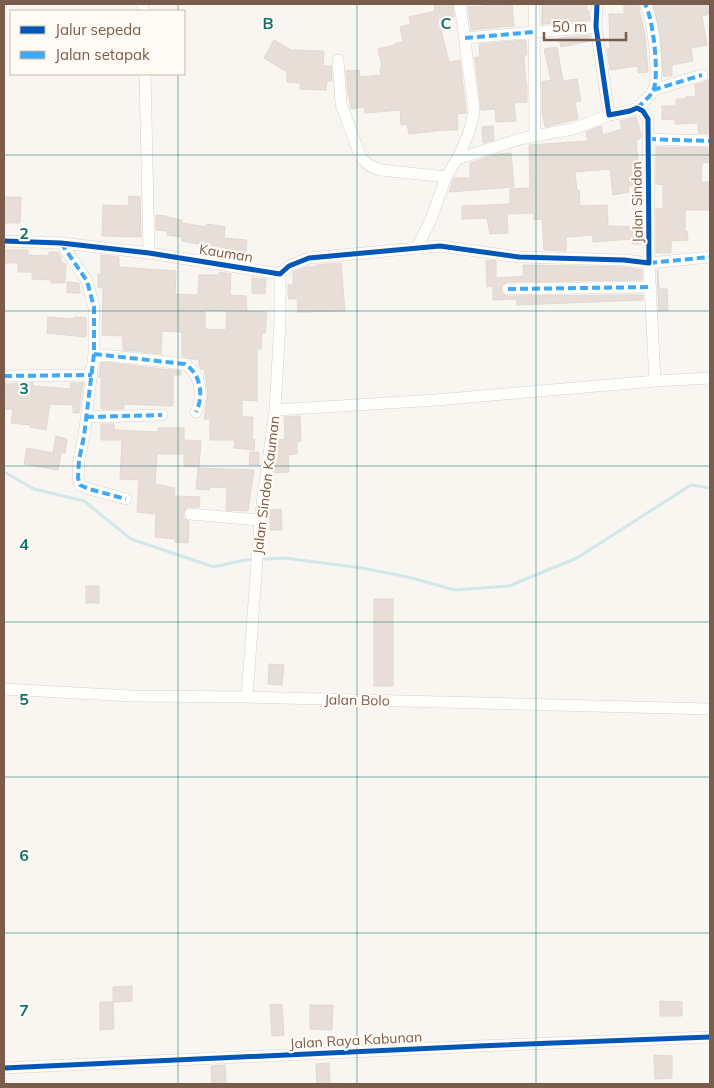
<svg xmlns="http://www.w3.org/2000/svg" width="714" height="1088" font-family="Mulish,sans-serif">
  <rect width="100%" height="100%" fill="#f9f5f0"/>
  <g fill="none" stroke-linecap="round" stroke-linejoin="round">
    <path stroke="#d0e8ea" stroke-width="3" d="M4,472L34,489L84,501L131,539L214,567L244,560L284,558L362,568L408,577L455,590L509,586L577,558L691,485L710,488"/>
  </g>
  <path fill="#e6ded7" stroke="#e2d8d2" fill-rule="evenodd" d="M434,4H453L454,17L438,18L449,62L460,60L466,110V113L457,114L458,130H445L409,134L407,124L401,125L400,110L365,113L364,107L351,109L349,95H348L346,71L359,70L360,77L381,75L380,68L382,67L378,49L395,45L394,44L403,42L400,27L411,24L409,17L435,11Z
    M486,4H512L514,26L471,30L468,7L486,6Z
    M542,4H587V11H589V20L542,24Z
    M624,4H638L645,35L648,72L638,73V66L610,70L607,49H610L609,14H624Z
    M653,4H710V14L702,16L707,45L691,48L693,61L672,65V76H663L660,33Z
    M589,35L590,41L561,47L559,38Z
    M274,40L291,50L324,51L323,66H331L332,81H327L326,90L300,89V83L287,82V72L264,58Z
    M526,40L527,55H524L526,85L527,84V102L514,103L516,121L496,122L495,109L481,110L475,57H480L479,44Z
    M557,47L563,81L577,79L581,101L575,102L578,119L545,127L542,112V82L551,80L544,49Z
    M708,79L710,95V134L698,133V123L675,124V119L662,120V106H676V99H686V97L696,96L695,85L704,82Z
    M636,117L641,134V138L636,140L638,161H641V185L628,186L629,192L613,195L610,169L575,172L577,191L579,190L580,206L607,205L608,226L641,227V244H632V239L593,242V235L566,237V251L544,250L542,219L534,220V213L507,214L508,233L490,234L487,218L462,219V206L510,204V189L530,188L529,145L588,141L586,132L601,126L603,135L622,129L620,121Z
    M493,126L494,140L483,143L482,127Z
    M656,147L710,148V162L702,163L701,182H710V210H685V231H687L688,240L671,241V253H656V208L663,209V185L656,184Z
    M511,153L514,187L449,192L454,178H470V163L497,154Z
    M129,196L140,197L141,237L102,236L103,205L128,206Z
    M4,197H21L20,223H4Z
    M156,215L166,216V217L182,220V223L206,227L207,224L225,227L224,238L247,240L245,261L220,257L221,253L204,251V245L182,241V237L167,235L168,231L156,230Z
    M4,250H28V255L49,256V252H58L61,257V262L66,264L65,283H51V280L32,279V272H18V263H4Z
    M101,255L119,257V267L176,271L175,294L198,295L199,275H219V272L231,274L230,295L246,296L247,311L267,312L265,333L262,332L261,349H257V401L242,400V417H253L252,439H255L254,450L234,448L235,440H210V419H204L208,393L204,369H201L199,366V359H191L182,356V332L162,331L161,354L123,350V336L102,335L103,288L98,287V274H101ZM205,310L227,311L226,330L205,329Z
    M486,260L496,261V278L524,276L523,265L623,267L642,270V280L507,282L502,285L501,290L502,293L508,296L643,295V300L517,305L516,299L493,300V286L487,287Z
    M341,263L345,311L298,312L297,299H289L288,295V285H293V272L306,267H316V265Z
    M657,270H658L659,289H667L668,310L659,311Z
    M252,278L266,279L265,294L252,293Z
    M67,282L79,283L80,293H67Z
    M48,317L74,319V317L86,318V337L47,333Z
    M101,362L181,371V375H173V406L124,404V409H101V377H99Z
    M4,384L33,383V386L71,389L70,383H83L79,413H73V405L50,404L46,430L30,427V425L11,423L13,409H4Z
    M300,416L301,441L297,442V454L288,455L289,472L275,473L276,461H278L279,440L285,439L284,417Z
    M101,424H114V430L158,432V428H184V440L201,441L199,467L184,466V454H157L155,484L175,488L174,496L200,497L199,507H187L183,513V518L189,521L188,543L175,542V539L155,537L156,514L137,512L139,480L120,479L122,440H101Z
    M56,436L67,439L65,453H61L58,470L24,464L27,448L53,453Z
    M250,452H259V465H249Z
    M198,468L254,470L248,511L226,510L227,488L210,487L209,490L196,489Z
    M281,509L282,530H270V510Z
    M86,586H99V603H86Z
    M374,599H393V686H374Z
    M269,664L284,665L282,685L268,684Z
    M132,986V1001L113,1002V987Z
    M660,1001L682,1002V1016H660Z
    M100,1002H113L114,1029L100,1030Z
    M282,1004L284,1035L272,1036L270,1005Z
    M310,1005H333L332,1030L310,1029Z
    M654,1055L672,1056V1078L655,1079Z
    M329,1063L330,1084H317L316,1064Z
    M225,1065L226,1084H212L211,1066Z"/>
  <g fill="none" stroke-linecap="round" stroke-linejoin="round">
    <g stroke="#d7d1cb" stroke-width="12">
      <path id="minor" d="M143,4V11
        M465,38L596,27
        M338,60L341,104L361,158L370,166L381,170L446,177
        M145,74L149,253
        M653,90L702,75
        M637,108C642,103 650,97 653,91C660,77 653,17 645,4
        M535,136L573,129L609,115
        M648,139L710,141
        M457,159C465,144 472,128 474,110L460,4
        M4,241L61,243L149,253L280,274L289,266L309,258L440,246L519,257L624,260L649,263L648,119L643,111L637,108L630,111L609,115L596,27L597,4
        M61,243L87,281L94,307V354L84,436L79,460L78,478L80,485L89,489L126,499
        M417,247L430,222L446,177L457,159L520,139L535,136L534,4
        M508,289L651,287
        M94,354L185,364C201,374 204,396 196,412
        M4,376L92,375
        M655,381L649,263L710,257
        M275,410L436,400L655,381L710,378
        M86,417L162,415
        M190,514L260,520
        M4,689L131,696L247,697L710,709
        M247,697L260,520L275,410L280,322V274
        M4,1068L479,1046L710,1037"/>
    </g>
    <use href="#minor" stroke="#fefefd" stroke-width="11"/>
    <path stroke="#3fa9f5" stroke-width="4" stroke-dasharray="8 4" stroke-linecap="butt" d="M465,38L534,32
      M653,90L702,75
      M637,108C642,103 650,97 653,91C660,77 653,17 645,4
      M648,139L710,141
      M61,243L87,281L94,307V354L84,436L79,460L78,478L80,485L89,489L126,499
      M649,263L710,257
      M508,289L651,287
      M94,354L185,364C201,374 204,396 196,412
      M4,376L92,375
      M86,417L162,415"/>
    <g stroke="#fffaf3" stroke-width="8">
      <path id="cycleway" d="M4,241L61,243L149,253L280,274L289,266L309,258L440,246L519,257L624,260L649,263L648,119L643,111L637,108L630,111L609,115L596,27L597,4
        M4,1068L479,1046L710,1037"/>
    </g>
    <use href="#cycleway" stroke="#0057b8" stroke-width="5"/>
  </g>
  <path fill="none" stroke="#0f766e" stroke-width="1" stroke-opacity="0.55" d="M178,4V11M357,4V1084M536,4V1084M178,74V1084M4,155H710M4,311H710M4,466H710M4,622H710M4,777H710M4,933H710"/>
  <g text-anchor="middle" stroke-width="4.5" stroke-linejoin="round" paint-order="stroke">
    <g font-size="14" fill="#7a5c4d" stroke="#fffaf3">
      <text transform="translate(637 202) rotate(-91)" y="5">Jalan Sindon</text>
      <text transform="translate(226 253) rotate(9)" y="5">Kauman</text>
      <text transform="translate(266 485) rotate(-83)" y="5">Jalan Sindon Kauman</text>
      <text transform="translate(357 700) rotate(1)" y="5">Jalan Bolo</text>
      <text transform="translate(356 1040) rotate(-3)" y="5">Jalan Raya Kabunan</text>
    </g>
  </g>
  <g font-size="16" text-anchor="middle" font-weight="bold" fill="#0f766e" stroke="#fffaf3" stroke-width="4.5" stroke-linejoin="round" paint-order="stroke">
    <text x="268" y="29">B</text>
    <text x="446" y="29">C</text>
    <text x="24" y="239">2</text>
    <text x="24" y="394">3</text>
    <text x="24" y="550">4</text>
    <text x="24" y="705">5</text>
    <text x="24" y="861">6</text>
    <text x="24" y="1016">7</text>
  </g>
  <rect width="714" height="1088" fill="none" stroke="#7a5c4d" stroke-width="10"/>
  <rect x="10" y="10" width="175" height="65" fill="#fffaf3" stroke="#cabbb1"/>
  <rect x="20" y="26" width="25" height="8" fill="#0057b8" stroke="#cabbb1"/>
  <text x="55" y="35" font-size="15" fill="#7a5c4d">Jalur sepeda</text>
  <rect x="20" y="51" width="25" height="8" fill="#3fa9f5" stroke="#cabbb1"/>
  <text x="55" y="60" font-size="15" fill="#7a5c4d">Jalan setapak</text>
  <path d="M544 32v8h82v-8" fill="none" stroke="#7a5c4d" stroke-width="2.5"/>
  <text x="552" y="32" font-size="15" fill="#7a5c4d" stroke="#fffaf3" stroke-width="4" paint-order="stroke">50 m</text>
</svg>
